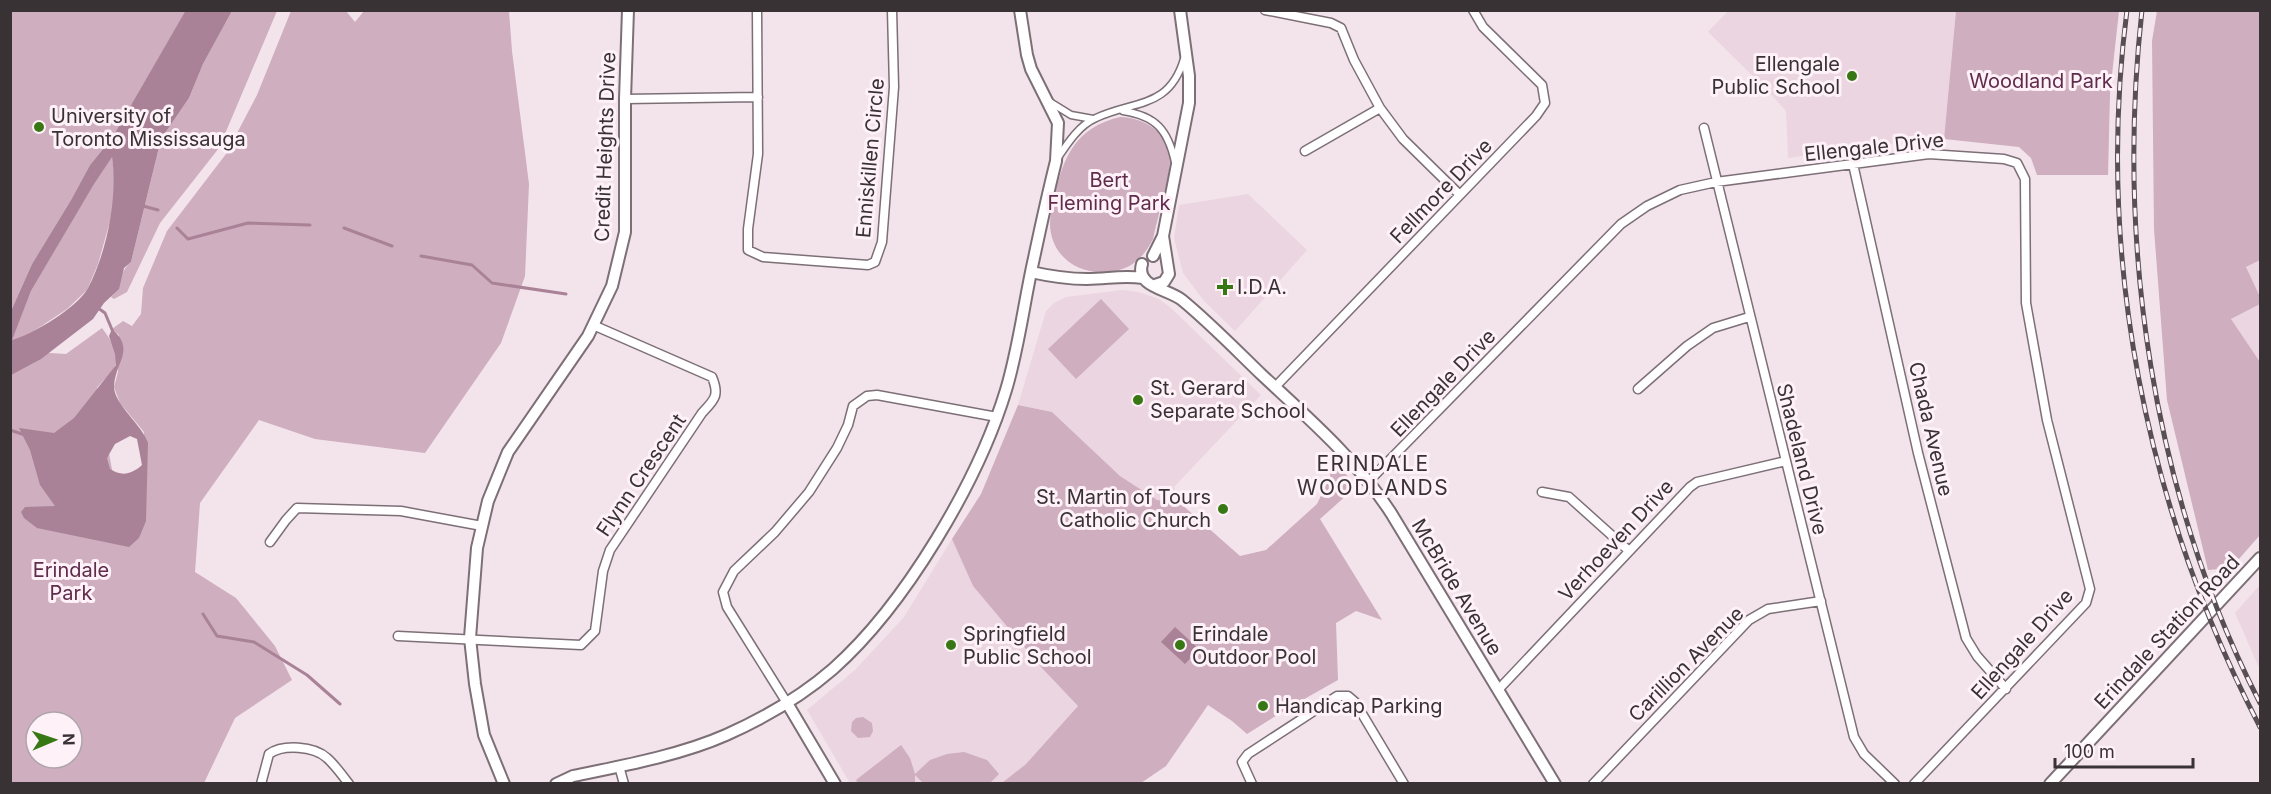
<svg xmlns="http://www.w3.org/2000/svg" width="2271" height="794" font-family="Inter,sans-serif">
  <rect width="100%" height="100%" fill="#f3e3eb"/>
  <path fill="#ebd5e0" d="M1728,11H1956L1944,139L1918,140L1788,158L1786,111L1769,92L1708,32Z
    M1248,194L1307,250L1235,331L1204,301L1183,273L1174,238L1179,205Z
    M2260,260V298L2246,267Z
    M1122,290L1139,292L1159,299L1171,308L1261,395L1174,487L1180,503L1157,500L1120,476L1052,412L1018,405L1046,311L1054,303L1066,297Z
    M2260,304V362L2231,319Z
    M952,539L973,586L1041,667L1078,706L1026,764L1002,784L850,783L807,710L855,670L904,617Z
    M2260,585V670L2235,613Z"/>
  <path fill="#ceaebf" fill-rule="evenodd" d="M11,11H186L112,138L90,165L71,200L32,264L11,311Z
    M232,11H277L219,148L160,223L127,292L114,299L111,297C125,283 117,274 131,262L161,139L189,98L203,64Z
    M291,11H346L355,22L364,11H509L512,51L529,184L525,276L501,343L425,453L315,439L259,420L200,503L195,572L236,598L275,646L292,680L235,718L204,783L11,784V340L31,291L94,183L112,156L115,182L112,214L98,264L87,290L67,309L25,337L13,340L50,353L66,354L102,328C109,337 119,352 116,364C113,372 102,381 97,388L126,546L139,538L144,432L120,403L114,387L118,372L119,335L112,329L123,321L132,326L141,314L143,288L167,231L226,154L257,95ZM36,722H72V758H36Z
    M1956,11H2119L2110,93L2108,175H2037L2031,158L2019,147L1944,139Z
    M2157,11H2260V260L2246,267L2260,297V304L2231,319L2260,362V535L2231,568L2208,570L2167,400L2154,229L2152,41Z
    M1120,117C1144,117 1172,134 1170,162C1168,186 1158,215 1153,239C1143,259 1130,270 1108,272C1077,275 1050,255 1050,223C1050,214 1053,205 1055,196C1063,156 1077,127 1120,117Z
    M1101,299L1129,329L1076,379L1048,349Z
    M1018,405L1052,412L1120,476L1157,500L1180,503L1240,556L1266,550L1317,504L1330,477V458L1357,486L1320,519L1382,620L1356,611L1336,623L1338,680L1290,707L1247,734L1232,721L1208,705L1166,766L1141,783H1002L1026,764L1078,706L1041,667L973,586L952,539L981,494Z
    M863,717L872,723L873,731L870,737L858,738L851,731L852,722L856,718Z
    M901,745L910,758L915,774L930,760L947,754L964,752L987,760L999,774L990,783H923L915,775V783H858L856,780Z"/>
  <path fill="#a98297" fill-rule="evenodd" d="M186,10L232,11L203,64L189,98L161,139L131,262L124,268L119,289L104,303L93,319L41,359L11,375V311L32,264L71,200L90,165L112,138ZM112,157C118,197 107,252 88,288C78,307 32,335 12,340L31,291L94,184Z
    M112,329C136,350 115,362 114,386C113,403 142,425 148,443L146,521L139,538L129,547L37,528L24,518L21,512L25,507L55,506L40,485L30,450L19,428L54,433L74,418L116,365L115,354L109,336ZM130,436L137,439L142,465C132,474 122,477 110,469L107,458L115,444Z
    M1175,627L1199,649L1185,664L1161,642Z"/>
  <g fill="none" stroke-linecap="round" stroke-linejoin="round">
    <path stroke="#a98297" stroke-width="3" d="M143,206L158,210
      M177,228L188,239L248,223L310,225
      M344,228L392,246
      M421,256L472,265L492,283L566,294
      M98,308L105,313L113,332
      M10,430L25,435
      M203,614L217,636L254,642L307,675L340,704"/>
    <g stroke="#7c6f76" stroke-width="9">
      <path id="pedestrian" d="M1050,102L1071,115L1093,119
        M1123,111C1156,116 1168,130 1175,162
        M1057,159C1067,144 1079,125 1096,118C1135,100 1169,109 1184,59"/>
    </g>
    <g stroke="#7c6f76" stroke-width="11">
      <path id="minor" d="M757,10L758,154L748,229V250L763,257L868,265L875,262L882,242L894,87L892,10
        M1265,10L1331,23L1341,28L1354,60L1380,108L1403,139L1460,195
        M625,99L758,97
        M1704,128L1854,737L1864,754L1895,784
        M1305,151L1380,108
        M1853,164L1918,453L1966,638L1977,656L2006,689
        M1275,387L1536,116L1545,103L1542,85L1483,27L1473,10
        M1638,389L1687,346L1713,328L1749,317
        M1369,481L1621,224L1647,206L1680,190L1716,182L1929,154L2004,159L2017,163L2025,179L2026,303L2047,420L2090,589L2086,603L1914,784
        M1542,492L1569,497L1628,550
        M270,542L286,520L297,508L401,511L482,526
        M398,636L581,645L595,631L603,571L610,550L702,413C714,400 720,396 712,377L593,325
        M1498,690L1690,487L1697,482L1786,461
        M787,703L727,607L723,592L734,571L775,532L809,492L837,448L848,425L853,406L867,396L877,395L997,417
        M619,766L624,784
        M261,784L269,754C283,744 314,746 327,758C335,765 342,775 349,784
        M1252,784L1242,762L1248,754L1337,696H1348L1355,702L1404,784
        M1593,784L1749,620L1768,609L1821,601"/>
    </g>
    <g stroke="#7c6f76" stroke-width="14">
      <path id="tertiary" d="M1153,256L1163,236L1189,103V76L1180,10
        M1142,264C1135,287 1169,289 1182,300C1210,323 1236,350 1262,375C1308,418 1357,460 1391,513L1555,784
        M1031,272C1049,276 1068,279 1087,279C1108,279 1121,275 1143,278
        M1155,285L1164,282L1169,274L1163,236
        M787,703L835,784
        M504,784L484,735L475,684L470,638L477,548L488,501L508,452L588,336L612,286L625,232V99L628,10
        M556,784L573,776C622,766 681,755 726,735C764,718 802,696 833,669C905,605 978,482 1006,390C1019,347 1024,302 1034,258C1041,225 1048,193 1056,161L1058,123L1031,69L1027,55L1020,10
        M2050,784L2260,558"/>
    </g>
    <use href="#pedestrian" stroke="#fff" stroke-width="6"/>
    <use href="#minor" stroke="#fff" stroke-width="8"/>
    <use href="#tertiary" stroke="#fff" stroke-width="10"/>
    <g stroke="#574f53" stroke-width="5">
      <path id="rail" d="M2127,10C2095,256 2146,508 2260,727
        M2142,10C2116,244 2152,493 2260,703"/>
    </g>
    <use href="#rail" stroke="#fef1f8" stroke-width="3" stroke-dasharray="9" stroke-linecap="butt"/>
  </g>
  <g fill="#387814" stroke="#fef1f8" stroke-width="2">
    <circle cx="1852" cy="76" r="6"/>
    <circle cx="39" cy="127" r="6"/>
    <path d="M1222 278h6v6h6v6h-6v6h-6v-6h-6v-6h6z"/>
    <circle cx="1138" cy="400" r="6"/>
    <circle cx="1223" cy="509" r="6"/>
    <circle cx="951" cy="645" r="6"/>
    <circle cx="1180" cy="645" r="6"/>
    <circle cx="1263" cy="706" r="6"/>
  </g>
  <g text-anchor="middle" stroke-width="6" stroke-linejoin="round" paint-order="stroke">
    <g font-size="20" fill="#383235" stroke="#fef1f8" text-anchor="start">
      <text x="1840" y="71" text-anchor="end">Ellengale<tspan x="1840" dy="23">Public School</tspan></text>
      <text x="51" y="123">University of<tspan x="51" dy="23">Toronto Mississauga</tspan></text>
      <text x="1237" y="294">I.D.A.</text>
      <text x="1150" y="395">St. Gerard<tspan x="1150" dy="23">Separate School</tspan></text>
      <text x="1211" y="504" text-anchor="end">St. Martin of Tours<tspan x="1211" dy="23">Catholic Church</tspan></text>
      <text x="963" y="641">Springfield<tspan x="963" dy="23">Public School</tspan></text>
      <text x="1192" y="641">Erindale<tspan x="1192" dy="23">Outdoor Pool</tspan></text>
      <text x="1275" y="713">Handicap Parking</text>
    </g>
    <g font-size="20" fill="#602c4c" stroke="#fef1f8">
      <text x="2041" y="88">Woodland Park</text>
      <text x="1109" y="187">Bert<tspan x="1109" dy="23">Fleming Park</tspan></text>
      <text x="71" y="577">Erindale<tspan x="71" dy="23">Park</tspan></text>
    </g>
    <g font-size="20" fill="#383235" stroke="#fef1f8">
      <text transform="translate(605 147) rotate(-88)" y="7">Credit Heights Drive</text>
      <text transform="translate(1874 147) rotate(-6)" y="7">Ellengale Drive</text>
      <text transform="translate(870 158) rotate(-85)" y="7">Enniskillen Circle</text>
      <text transform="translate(1441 191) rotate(-46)" y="7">Fellmore Drive</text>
      <text transform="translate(1443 383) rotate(-46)" y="7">Ellengale Drive</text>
      <text transform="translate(1931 429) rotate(77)" y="7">Chada Avenue</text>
      <text transform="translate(1802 459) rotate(76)" y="7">Shadeland Drive</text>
      <text transform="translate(641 475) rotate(-56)" y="7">Flynn Crescent</text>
      <text transform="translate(1616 540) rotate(-47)" y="7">Verhoeven Drive</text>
      <text transform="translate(1457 587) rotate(59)" y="7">McBride Avenue</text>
      <text transform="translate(2167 632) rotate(-47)" y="7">Erindale Station Road</text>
      <text transform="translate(2022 644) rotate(-48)" y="7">Ellengale Drive</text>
      <text transform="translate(1686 664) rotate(-45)" y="7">Carillion Avenue</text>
    </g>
    <g font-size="21" letter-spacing="1.5" fill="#383235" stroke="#fef1f8">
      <text x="1373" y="471">ERINDALE<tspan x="1373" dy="24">WOODLANDS</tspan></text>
    </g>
  </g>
  <rect width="2271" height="794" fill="none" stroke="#383235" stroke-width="24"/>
  <g transform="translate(54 740) rotate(88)"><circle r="28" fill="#fef1f8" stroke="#afa5aa" stroke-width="1.5"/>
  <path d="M0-4.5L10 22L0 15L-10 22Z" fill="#387814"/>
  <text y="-9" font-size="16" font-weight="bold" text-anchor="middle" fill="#383235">N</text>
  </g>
  <path d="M2055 758v9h138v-9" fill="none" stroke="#383235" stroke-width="3"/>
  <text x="2064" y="758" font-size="18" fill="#383235" stroke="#fef1f8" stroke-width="4.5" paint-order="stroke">100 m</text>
</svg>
